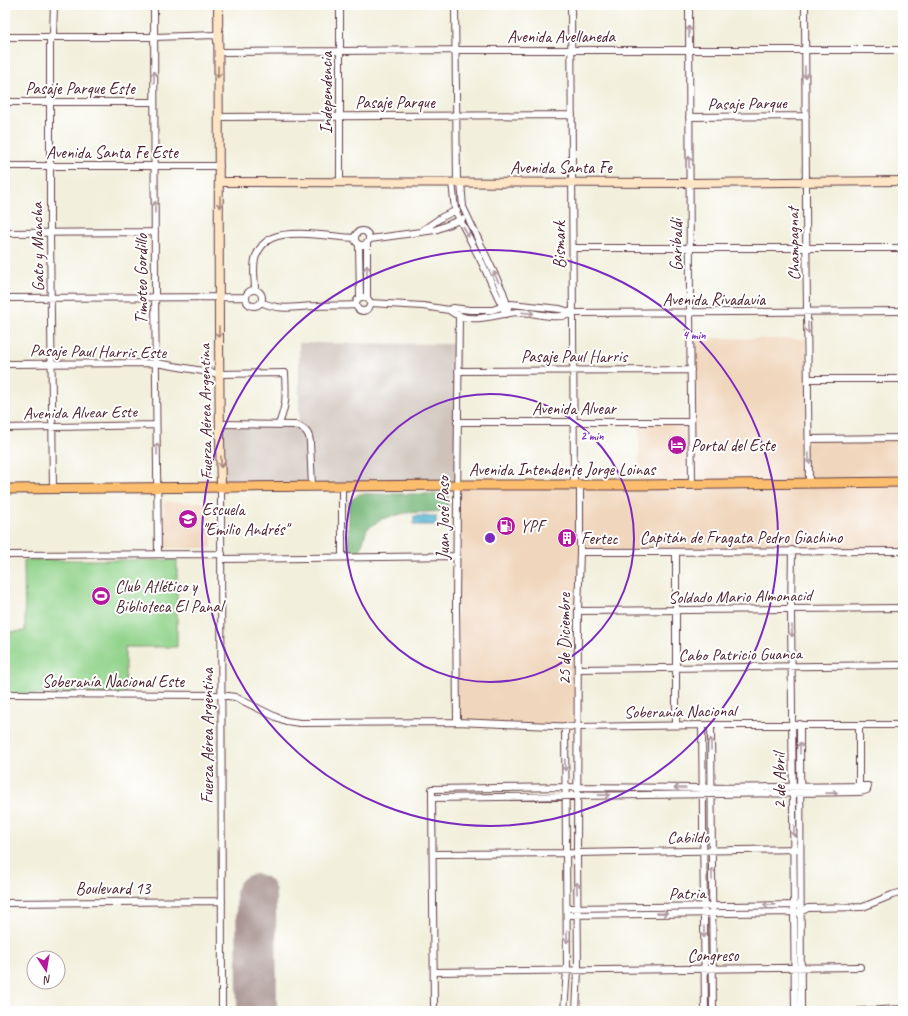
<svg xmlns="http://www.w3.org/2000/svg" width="908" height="1016" font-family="Caveat,sans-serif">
  <rect width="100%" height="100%" fill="#fff"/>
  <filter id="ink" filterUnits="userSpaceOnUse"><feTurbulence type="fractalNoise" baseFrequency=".025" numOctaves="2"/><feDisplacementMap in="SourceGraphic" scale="8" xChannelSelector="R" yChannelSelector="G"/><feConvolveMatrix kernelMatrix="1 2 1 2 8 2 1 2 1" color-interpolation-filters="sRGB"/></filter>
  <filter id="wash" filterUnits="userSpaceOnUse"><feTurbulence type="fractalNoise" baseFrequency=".012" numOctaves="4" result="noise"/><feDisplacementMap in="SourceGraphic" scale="16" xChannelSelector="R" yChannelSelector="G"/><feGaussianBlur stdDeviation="0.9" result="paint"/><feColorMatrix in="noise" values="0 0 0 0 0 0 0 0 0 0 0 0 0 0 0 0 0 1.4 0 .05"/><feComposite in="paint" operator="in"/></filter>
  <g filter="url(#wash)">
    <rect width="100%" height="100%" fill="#f2efdc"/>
    <path fill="#f0d6bc" d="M690,338L806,339L809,439L903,438V550L580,552L578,727L457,722V485H639V422H691Z
      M166,502H201L211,508L212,548H165L164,504Z"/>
    <path fill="#cec2b9" d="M299,343L459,344L457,485L221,487L220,424H279L299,421Z"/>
    <path fill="#92d38b" stroke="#6e795b" d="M24,560H177V647H125V694H5V632L25,631Z"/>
    <path fill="#75b577" stroke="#606a51" d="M359,494H448V511L405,513L382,519L367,529L359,554L348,553L349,502Z"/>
    <path fill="#51b2d0" stroke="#4e687e" d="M414,516H436V525H414Z"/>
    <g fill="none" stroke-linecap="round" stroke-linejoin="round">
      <path stroke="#9e8784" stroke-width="40" d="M256,894L257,1011"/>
    </g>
  </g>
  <g filter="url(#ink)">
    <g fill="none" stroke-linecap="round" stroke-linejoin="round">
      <g stroke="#633e46" stroke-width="8">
        <path id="street" d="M154,5L155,296L158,553
          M340,5V182
          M455,5L457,182
          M571,5L574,485
          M689,5L690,313L692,484
          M805,5C805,164 807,324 809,483
          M5,37H154L216,35L219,52L455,50H903
          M5,102H154
          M218,117L572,115
          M689,117L806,116
          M5,166H220
          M452,182L455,210L482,263L506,314
          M461,182L463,207L503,292L508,308
          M423,230L442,217L457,210
          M355 238a7 7 0 1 1 14 0a7 7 0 1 1-14 0Z
          M5,233L155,232
          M370,239L435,230L462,219
          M367,244V298
          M359,245L360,297
          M573,248H903
          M255,290C255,279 252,266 256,256C259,249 265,241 272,238C292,229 332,237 355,238
          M246 298a8 8 0 1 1 16 0a8 8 0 1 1-16 0Z
          M356 304a7 7 0 1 1 14 0a7 7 0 1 1-14 0Z
          M5,298L246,297
          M261,302C282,312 296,306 318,306C330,305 343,306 355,305
          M370,303L423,306L449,310L453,308L470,310H492L511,304L560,309L573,313
          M449,310C469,327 497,313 518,312C537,312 556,321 573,313L903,311
          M5,364L156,363L220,374L285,373C286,395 287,403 279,424
          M458,371L691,370
          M808,379H903
          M457,422H691
          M220,424L296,425C305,429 309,432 310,442L312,487
          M5,428L156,425
          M809,439L903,438
          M221,487L222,1011
          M53,490L50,233V37L53,34L54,5
          M792,550L791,610L795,1011
          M580,552L903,551
          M676,552V725
          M5,555L222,554
          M342,557V487
          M222,559L457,556
          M578,611L903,608
          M578,669L903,665
          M5,694L221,695L235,697L276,717L286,721L300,723L457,722L578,727L702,725H903
          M457,722L456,601L459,315
          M800,724L801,1011
          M702,725L705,1011
          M711,725L713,1011
          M857,789L859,786V725
          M432,798L860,792L867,790L868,786L703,788L565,787L432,789V798L434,1005
          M433,854L577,853L800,849
          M5,903L222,901
          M567,908L799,905
          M567,915L800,912L808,908L863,907L892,895L903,892
          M434,972L860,967
          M564,1011L567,970L565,726
          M576,1011L578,970L577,853L578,611L580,552V485
          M860,1011L903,1009"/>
      </g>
      <g stroke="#633e46" stroke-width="10">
        <path id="secondary" d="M218,5C220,166 217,327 221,487
          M220,182L689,183L903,181"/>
      </g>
      <g stroke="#633e46" stroke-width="11">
        <path id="primary" d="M5,489L457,485H639L903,482"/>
      </g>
      <use href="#street" stroke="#fff" stroke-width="6"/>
      <use href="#secondary" stroke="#fde5c5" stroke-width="8"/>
      <use href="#primary" stroke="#fbbd6e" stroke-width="9"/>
    </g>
    <defs><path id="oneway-shaft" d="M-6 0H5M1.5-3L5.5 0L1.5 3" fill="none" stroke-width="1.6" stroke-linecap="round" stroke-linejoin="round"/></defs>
    <g stroke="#ae9aa0">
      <use href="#oneway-shaft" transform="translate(689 32) rotate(-90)"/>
      <use href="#oneway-shaft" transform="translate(805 72) rotate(90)"/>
      <use href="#oneway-shaft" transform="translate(154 77) rotate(-90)"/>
      <use href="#oneway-shaft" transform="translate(689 162) rotate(-90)"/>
      <use href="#oneway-shaft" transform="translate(155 207) rotate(-89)"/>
      <use href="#oneway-shaft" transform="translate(466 232) rotate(62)"/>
      <use href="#oneway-shaft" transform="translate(367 271) rotate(-91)"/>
      <use href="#oneway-shaft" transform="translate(496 277) rotate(-115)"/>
      <use href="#oneway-shaft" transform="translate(528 313) rotate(6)"/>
      <use href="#oneway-shaft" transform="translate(808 328) rotate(90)"/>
      <use href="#oneway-shaft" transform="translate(157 449) rotate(-91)"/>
      <use href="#oneway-shaft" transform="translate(809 458) rotate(89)"/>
      <use href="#oneway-shaft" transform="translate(792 631) rotate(90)"/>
      <use href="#oneway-shaft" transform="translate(711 744) rotate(-91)"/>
      <use href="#oneway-shaft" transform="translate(800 748) rotate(-90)"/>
      <use href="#oneway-shaft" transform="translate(565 765) rotate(89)"/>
      <use href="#oneway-shaft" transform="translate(680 788) rotate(-180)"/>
      <use href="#oneway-shaft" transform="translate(832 793) rotate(-1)"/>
      <use href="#oneway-shaft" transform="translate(604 795) rotate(-1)"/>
      <use href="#oneway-shaft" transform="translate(794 831) rotate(89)"/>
      <use href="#oneway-shaft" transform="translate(712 874) rotate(-91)"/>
      <use href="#oneway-shaft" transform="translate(577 888) rotate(-91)"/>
      <use href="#oneway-shaft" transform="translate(769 905) rotate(179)"/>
      <use href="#oneway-shaft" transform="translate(662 913) rotate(-1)"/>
      <use href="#oneway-shaft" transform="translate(704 932) rotate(89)"/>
      <use href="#oneway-shaft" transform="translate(567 937) rotate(89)"/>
    </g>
    <g stroke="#a48278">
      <use href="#oneway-shaft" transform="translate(218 72) rotate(91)"/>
      <use href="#oneway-shaft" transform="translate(220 202) rotate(90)"/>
      <use href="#oneway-shaft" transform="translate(219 332) rotate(90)"/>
      <use href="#oneway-shaft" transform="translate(221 462) rotate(89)"/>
    </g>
  </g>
  <g fill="none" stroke="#7b2cbf" stroke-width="2">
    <circle cx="490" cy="538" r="144"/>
    <circle cx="490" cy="538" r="288"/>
  </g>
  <defs>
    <g id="hotel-disc" transform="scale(1)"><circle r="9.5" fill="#b5179e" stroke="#fff"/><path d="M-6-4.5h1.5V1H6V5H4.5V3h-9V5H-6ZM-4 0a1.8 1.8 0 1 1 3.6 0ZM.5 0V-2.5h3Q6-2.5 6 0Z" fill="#fff"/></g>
    <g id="school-disc" transform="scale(1)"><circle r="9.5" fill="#b5179e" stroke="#fff"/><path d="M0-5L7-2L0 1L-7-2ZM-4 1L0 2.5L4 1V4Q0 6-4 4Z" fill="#fff"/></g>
    <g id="fuel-disc" transform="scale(1)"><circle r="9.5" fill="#b5179e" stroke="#fff"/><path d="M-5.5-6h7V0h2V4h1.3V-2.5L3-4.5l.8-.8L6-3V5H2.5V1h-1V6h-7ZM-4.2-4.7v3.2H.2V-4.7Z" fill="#fff"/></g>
    <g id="building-disc" transform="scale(1)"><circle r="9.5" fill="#b5179e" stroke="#fff"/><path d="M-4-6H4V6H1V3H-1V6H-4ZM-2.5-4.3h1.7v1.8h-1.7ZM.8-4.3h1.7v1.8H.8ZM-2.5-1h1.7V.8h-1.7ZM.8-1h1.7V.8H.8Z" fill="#fff"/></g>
    <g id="stadium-disc" transform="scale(1)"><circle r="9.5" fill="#b5179e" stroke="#fff"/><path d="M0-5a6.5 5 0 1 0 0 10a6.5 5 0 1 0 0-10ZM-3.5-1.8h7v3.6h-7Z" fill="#fff"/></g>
  </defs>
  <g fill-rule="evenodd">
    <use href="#hotel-disc" x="677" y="445"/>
    <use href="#school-disc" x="188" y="519"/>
    <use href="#fuel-disc" x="506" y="526"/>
    <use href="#building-disc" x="567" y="538"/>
    <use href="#stadium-disc" x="101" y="596"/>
  </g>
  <g text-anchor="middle" stroke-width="4" stroke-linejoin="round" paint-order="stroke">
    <g font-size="17" fill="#4a1f2b" stroke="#fff">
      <text x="561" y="42">Avenida Avellaneda</text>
      <text x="80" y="94">Pasaje Parque Este</text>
      <text transform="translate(326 93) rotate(-90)" y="6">Independencia</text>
      <text x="395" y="108">Pasaje Parque</text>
      <text transform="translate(747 103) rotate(-1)" y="6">Pasaje Parque</text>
      <text x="112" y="158">Avenida Santa Fe Este</text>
      <text x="561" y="173">Avenida Santa Fe</text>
      <text transform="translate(793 244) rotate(-91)" y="6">Champagnat</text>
      <text transform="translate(559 245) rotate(-90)" y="6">Bismark</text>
      <text transform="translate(676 245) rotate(-90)" y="6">Garibaldi</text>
      <text transform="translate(37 247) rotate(-91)" y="6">Gato y Mancha</text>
      <text transform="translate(141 279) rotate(-90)" y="6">Timoteo Gordillo</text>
      <text x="714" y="305">Avenida Rivadavia</text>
      <text transform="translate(98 351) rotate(1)" y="6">Pasaje Paul Harris Este</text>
      <text x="574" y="362">Pasaje Paul Harris</text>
      <text x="574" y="414">Avenida Alvear</text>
      <text transform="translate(80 412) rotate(-1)" y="6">Avenida Alvear Este</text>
      <text transform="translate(205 412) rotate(-91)" y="6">Fuerza Aérea Argentina</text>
      <text x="562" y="475">Avenida Intendente Jorge Loinas</text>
      <text transform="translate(443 518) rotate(-90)" y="6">Juan José Paso</text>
      <text x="741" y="543">Capitán de Fragata Pedro Giachino</text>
      <text transform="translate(740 596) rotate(-1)" y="6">Soldado Mario Almonacid</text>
      <text transform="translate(564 639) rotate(-90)" y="6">25 de Diciembre</text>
      <text transform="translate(740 654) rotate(-1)" y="6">Cabo Patricio Guanca</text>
      <text x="113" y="687">Soberanía Nacional Este</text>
      <text transform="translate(680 711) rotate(-1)" y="6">Soberanía Nacional</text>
      <text transform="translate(207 736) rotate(-90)" y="6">Fuerza Aérea Argentina</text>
      <text transform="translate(779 781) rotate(-90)" y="6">2 de Abril</text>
      <text transform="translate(688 837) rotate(-1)" y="6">Cabildo</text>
      <text x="113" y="894">Boulevard 13</text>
      <text transform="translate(687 893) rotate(-1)" y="6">Patria</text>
      <text x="713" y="961">Congreso</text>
    </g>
    <g font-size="17" fill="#4a1f2b" stroke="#fff" text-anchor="start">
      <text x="691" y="451">Portal del Este</text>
      <text x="202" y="515">Escuela<tspan x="202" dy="20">"Emilio Andrés"</tspan></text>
      <text x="520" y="532">YPF</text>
      <text x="581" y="544">Fertec</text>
      <text x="115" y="592">Club Atlético y<tspan x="115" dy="20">Biblioteca El Panal</tspan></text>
    </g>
  </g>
  <circle cx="490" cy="538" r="6" fill="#7b2cbf" stroke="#fff" stroke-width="2"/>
  <g font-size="12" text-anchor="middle" font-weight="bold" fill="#7b2cbf" stroke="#fff" stroke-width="4" stroke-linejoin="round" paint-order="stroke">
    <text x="694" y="339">4 min</text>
    <text x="592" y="440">2 min</text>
  </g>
  <rect width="908" height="1016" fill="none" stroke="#fff" stroke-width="20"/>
  <g transform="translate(46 970) rotate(168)"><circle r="19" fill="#ffffff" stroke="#b7a5aa"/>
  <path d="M0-3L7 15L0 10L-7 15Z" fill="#b5179e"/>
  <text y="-6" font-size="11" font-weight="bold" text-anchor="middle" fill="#4a1f2b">N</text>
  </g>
</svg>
